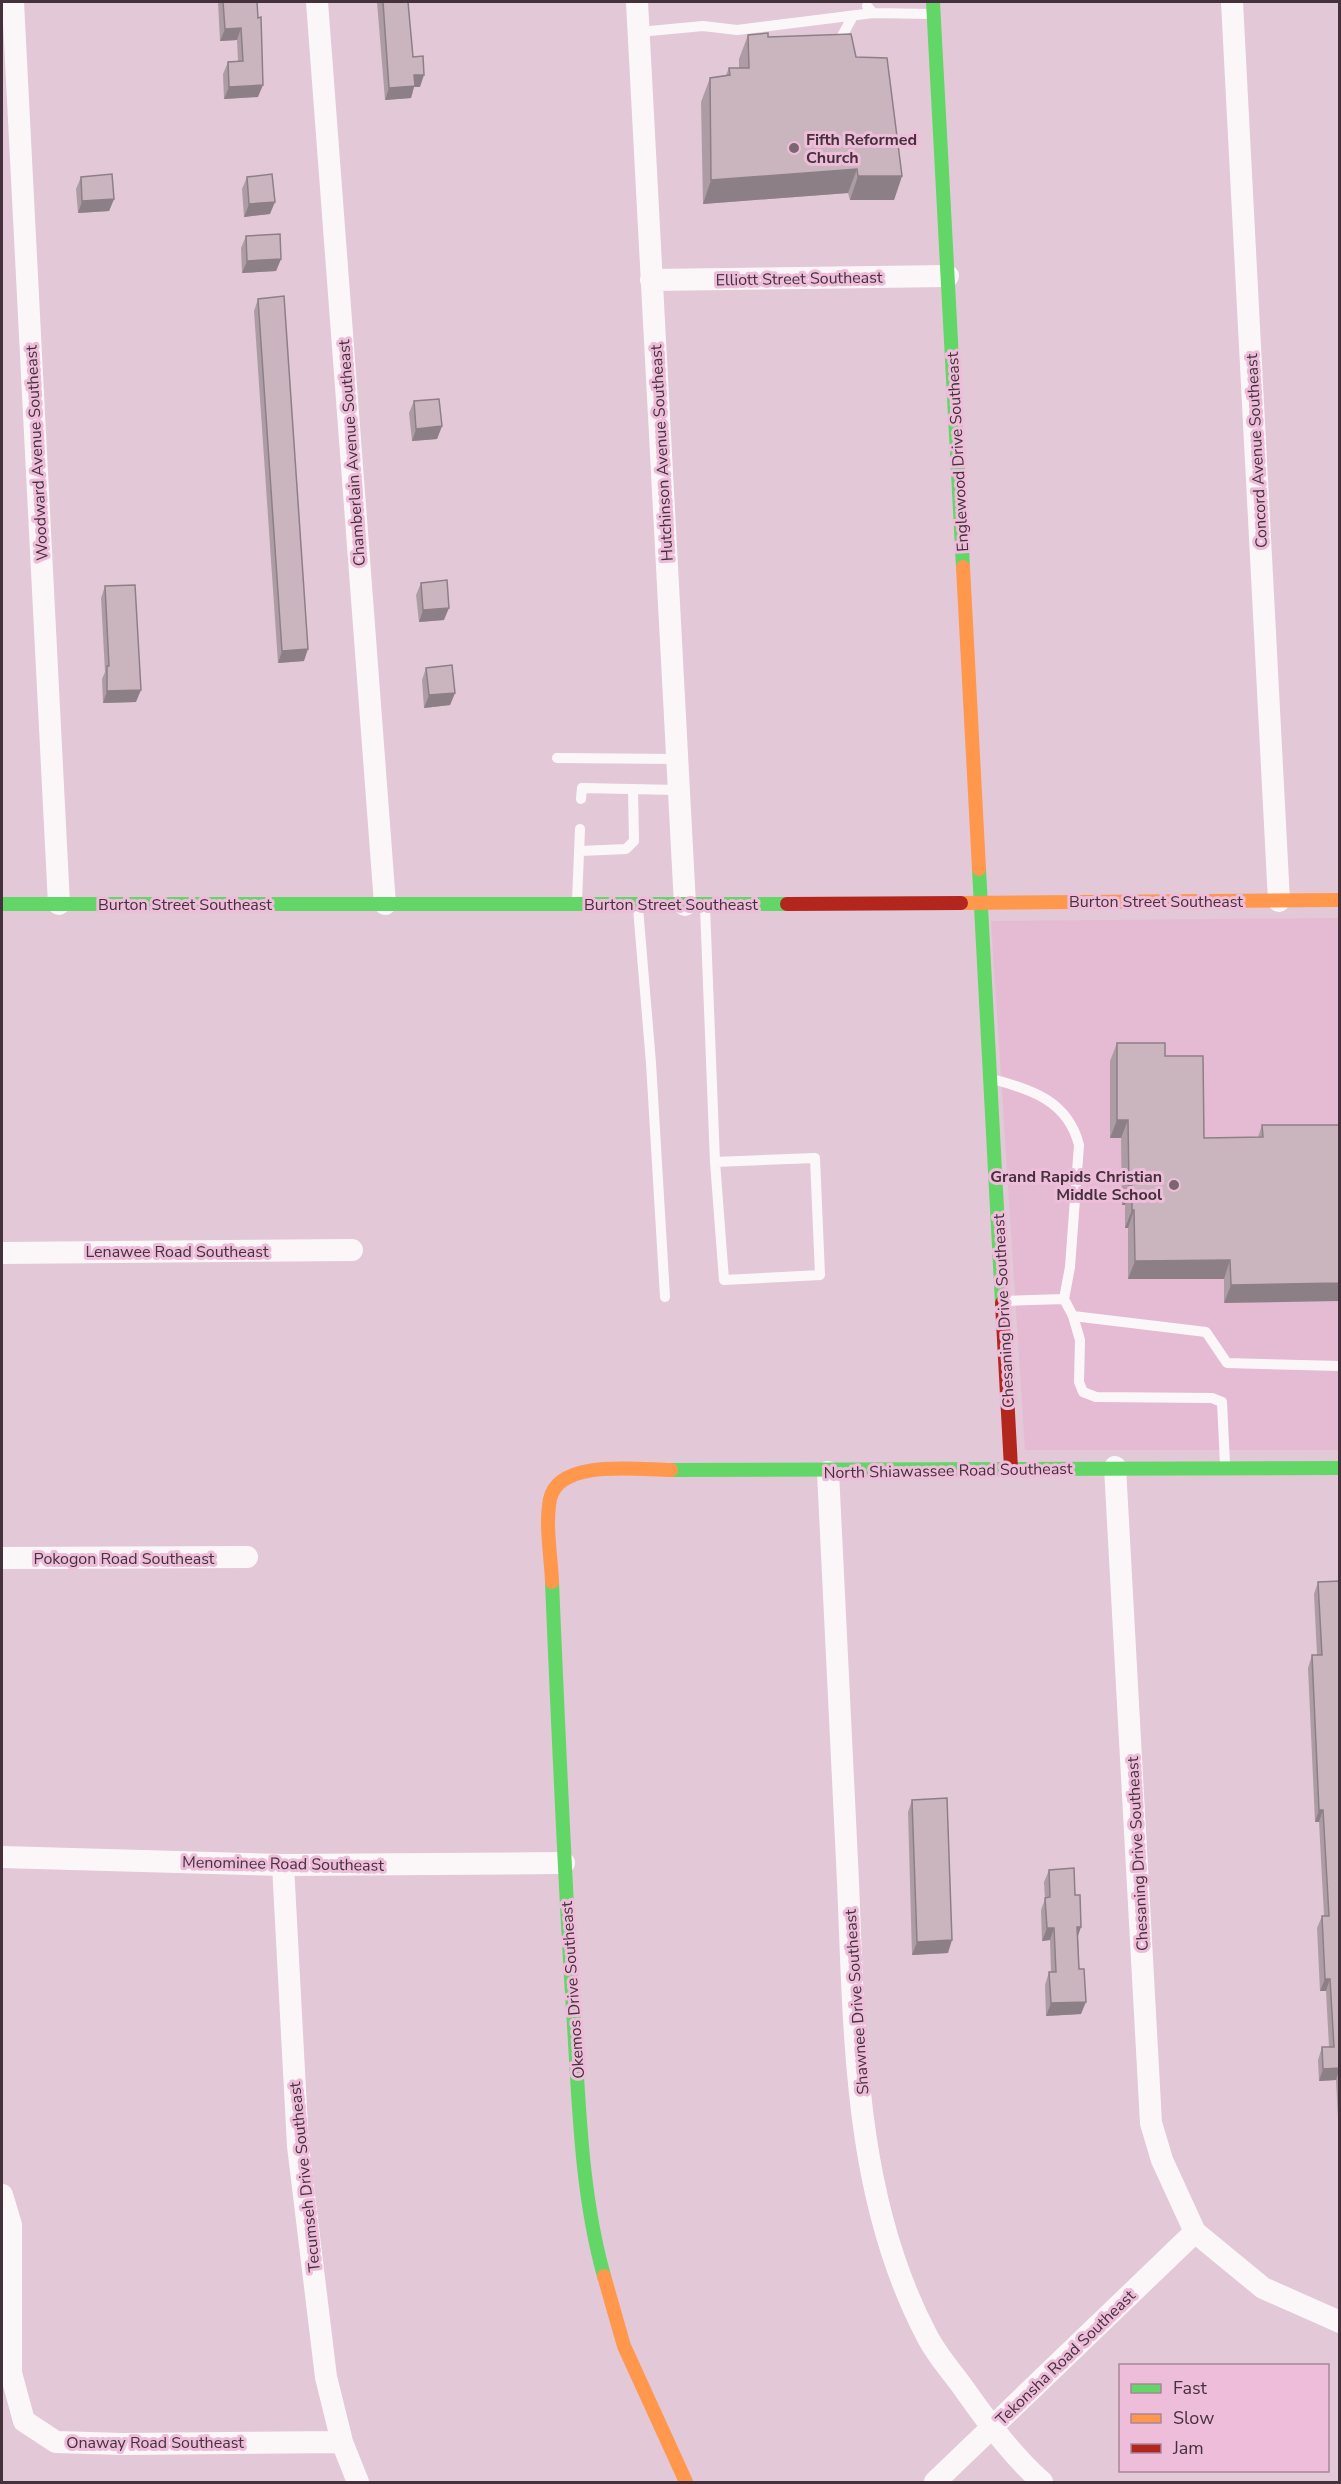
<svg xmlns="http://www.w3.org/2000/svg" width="1341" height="2484" font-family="'Nunito Sans',sans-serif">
  <rect width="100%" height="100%" fill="#e3c8d8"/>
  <path fill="#e5bbd4" d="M1339,918V1450H1025L991,921Z"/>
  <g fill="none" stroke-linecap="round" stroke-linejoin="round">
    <path stroke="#fbf7f9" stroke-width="10" d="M867,6L873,13L931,14
      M639,32L703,26L737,30L873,13
      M837,45L853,16
      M557,758L677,759
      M581,799L582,788L678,790
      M580,851L626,849L634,841L633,789
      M577,901L580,829
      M705,907L715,1162L815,1158L820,1275L724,1280L715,1162
      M638,908L651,1063L665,1297
      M992,1079C1031,1089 1068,1101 1079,1145L1070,1267L1064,1299L1073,1316L1206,1332L1227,1363L1340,1366
      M1004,1301L1064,1299
      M1073,1316L1080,1340L1079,1382L1083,1392L1096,1397L1212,1398L1222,1402L1225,1464"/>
    <path stroke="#fbf7f9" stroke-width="22" d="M13,2L59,904
      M317,2L385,904
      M637,2L685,905
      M1232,2L1279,901
      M651,280L948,276
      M2,1253L352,1250
      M1115,1467L1151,2123L1162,2160L1195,2232L1263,2288L1340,2322
      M828,1472C834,1602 841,1731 847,1861C855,2021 850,2190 927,2336C937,2356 954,2374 967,2393C989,2424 1013,2456 1042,2482
      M2,1558L247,1557
      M2,1857L283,1865L564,1863
      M283,1865L298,2146L326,2377L342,2442L358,2482
      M2,2195L11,2225V2373L24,2421L56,2442L123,2444L342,2442
      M935,2482L1195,2232"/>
    <path stroke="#63d668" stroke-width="14" d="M933,2L963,567
      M979,869L1002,1303
      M2,904H787
      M671,1470L1340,1468
      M552,1582C558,1725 564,1868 573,2010C579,2099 580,2190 604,2276"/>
    <path stroke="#ff974d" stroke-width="14" d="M963,567L979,869
      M961,903L1340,900
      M552,1582C551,1556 545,1525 550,1499C559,1458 639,1470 671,1470
      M604,2276L624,2346L686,2482"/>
    <path stroke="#b3261e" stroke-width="14" d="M787,904L961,903
      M1002,1303L1011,1468"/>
  </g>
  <path fill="#ae9ca4" d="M218,2H257L258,97L224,99L223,74L228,62L238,61L237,40L220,41Z
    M377,2H408L413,57L420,87H414L411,98L385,100Z
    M748,35L768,37L856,57L902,176L894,200H850L848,193L703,204L701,102L710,78L726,75L729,68H739V59Z
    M81,177L114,199L109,211L78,213L76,189Z
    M247,177L270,214L244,217L242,189Z
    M246,236L281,259L276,271L242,273L241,248Z
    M258,299L304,661L278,663L254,311Z
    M414,401L442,426L437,439L412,441L409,413Z
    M421,583L444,620L419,622L416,595Z
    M105,586L136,702L103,703L102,679L105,672L101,598Z
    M426,668L455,693L450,705L424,708L422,680Z
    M1117,1043L1165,1056L1204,1138L1258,1137L1262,1125H1340L1224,1303V1279H1128V1228H1125V1205H1122L1121,1138H1110V1061Z
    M1340,1581V2155L1336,2080L1319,2081L1318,2060L1322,2047H1329L1326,1991H1320L1317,1928L1322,1916H1324L1319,1822H1315L1308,1668L1312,1655H1317L1314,1594L1318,1582Z
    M912,1800L948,1953L912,1955L908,1812Z
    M1049,1870L1078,1936L1081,2014L1046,2016L1045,1985L1049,1972H1051L1050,1940L1042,1941L1041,1910L1045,1899L1044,1882Z"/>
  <path fill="#8d7f86" d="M241,28L237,40L220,41L225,29Z
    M414,75H424L420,87H414L411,98L385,100L389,88Z
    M263,85L258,97L224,99L229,87Z
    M857,169L848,193L703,204L711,180Z
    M858,176H902L894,200H850Z
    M114,199L109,211L78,213L82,201Z
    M275,202L270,214L244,217L249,204Z
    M281,259L276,271L242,273L247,261Z
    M442,426L437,439L412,441L416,429Z
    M449,608L444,620L419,622L423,610Z
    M308,649L304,661L278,663L282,651Z
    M141,690L136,702L103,703L107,691Z
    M455,693L450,705L424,708L429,695Z
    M1117,1120H1128L1121,1138H1110Z
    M1129,1186H1132L1125,1205H1122Z
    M1132,1210H1134L1128,1228H1125Z
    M1230,1260L1224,1279H1128L1135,1261Z
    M1340,1283V1301L1224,1303L1231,1285Z
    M1319,1810H1323L1319,1822H1315Z
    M1077,1927H1081L1077,1939Z
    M1047,1928H1054L1050,1940L1042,1941Z
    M952,1940L948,1953L912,1955L917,1942Z
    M1325,1979H1330L1326,1991H1320Z
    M1086,2002L1081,2014L1046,2016L1051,2003Z
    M1340,2068L1336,2080L1319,2081L1323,2069Z"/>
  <path fill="#cab5bf" stroke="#8d7f86" stroke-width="1.5" d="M223,2H257L258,18L261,17L263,85L229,87L228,62L243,61L241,28L225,29Z
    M383,2H408L413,57L423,56L424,75H414L415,86L389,88Z
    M768,33V37L851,34L856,57L887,58L902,176H858L857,169L711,180L710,78L730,75L729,68H749L748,35Z
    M112,174L114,199L82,201L81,177Z
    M272,174L275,202L249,204L247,177Z
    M280,234L281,259L247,261L246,236Z
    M284,296L308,649L282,651L258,299Z
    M439,399L442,426L416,429L414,401Z
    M447,580L449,608L423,610L421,583Z
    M135,585L141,690L107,691V666H109L105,586Z
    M452,665L455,693L429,695L426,668Z
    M1117,1043H1165V1056H1203L1204,1138L1263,1137L1262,1125H1340V1283L1231,1285L1230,1260L1135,1261L1134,1210H1132V1186H1129L1128,1120H1117Z
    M1340,1581V2068L1323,2069L1322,2047H1334L1330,1979H1325L1322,1916H1329L1323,1810H1319L1312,1655H1322L1318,1582Z
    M947,1798L952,1940L917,1942L912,1800Z
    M1074,1868L1075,1895H1080L1081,1927H1077L1079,1969H1084L1086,2002L1051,2003L1049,1972H1056L1054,1928H1047L1045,1898L1050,1897L1049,1870Z"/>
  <g fill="#7c6673" stroke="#eebdda" stroke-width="2">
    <circle cx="794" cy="148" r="6"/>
    <circle cx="1174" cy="1185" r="6"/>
  </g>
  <g text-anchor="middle" stroke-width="6" stroke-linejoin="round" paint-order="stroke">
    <g font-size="16" font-weight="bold" fill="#44313c" stroke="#eebdda" text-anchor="start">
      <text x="806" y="145">Fifth Reformed<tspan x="806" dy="18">Church</tspan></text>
      <text x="1162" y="1182" text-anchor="end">Grand Rapids Christian<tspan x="1162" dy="18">Middle School</tspan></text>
    </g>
    <g font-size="16" fill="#44313c" stroke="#eebdda">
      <text transform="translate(799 278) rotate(-1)" y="6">Elliott Street Southeast</text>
      <text transform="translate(1256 451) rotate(-93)" y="6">Concord Avenue Southeast</text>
      <text transform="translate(957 452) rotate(-93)" y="6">Englewood Drive Southeast</text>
      <text transform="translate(36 453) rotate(-93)" y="6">Woodward Avenue Southeast</text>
      <text transform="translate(351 453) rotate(-94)" y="6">Chamberlain Avenue Southeast</text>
      <text transform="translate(661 453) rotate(-93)" y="6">Hutchinson Avenue Southeast</text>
      <text x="1156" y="907">Burton Street Southeast</text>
      <text x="185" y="910">Burton Street Southeast</text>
      <text x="671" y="910">Burton Street Southeast</text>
      <text x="177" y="1257">Lenawee Road Southeast</text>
      <text transform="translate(1003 1311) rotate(-93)" y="6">Chesaning Drive Southeast</text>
      <text transform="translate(948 1470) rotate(-1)" y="6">North Shiawassee Road Southeast</text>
      <text x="124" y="1564">Pokogon Road Southeast</text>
      <text transform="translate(1137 1854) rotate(-93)" y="6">Chesaning Drive Southeast</text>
      <text transform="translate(283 1863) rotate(1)" y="6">Menominee Road Southeast</text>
      <text transform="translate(572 1990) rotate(-94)" y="6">Okemos Drive Southeast</text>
      <text transform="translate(856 2002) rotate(-94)" y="6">Shawnee Drive Southeast</text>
      <text transform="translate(304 2177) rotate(-96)" y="6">Tecumseh Drive Southeast</text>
      <text transform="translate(1065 2357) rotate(-44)" y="6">Tekonsha Road Southeast</text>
      <text x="155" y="2448">Onaway Road Southeast</text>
    </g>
  </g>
  <rect width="1341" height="2484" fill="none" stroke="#44313c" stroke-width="6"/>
  <rect x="1119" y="2364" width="210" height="108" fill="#eebdda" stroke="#aa859b" stroke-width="1.5"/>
  <rect x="1131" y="2384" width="30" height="9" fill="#63d668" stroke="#aa859b" stroke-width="1.5"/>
  <text x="1173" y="2394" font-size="18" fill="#44313c">Fast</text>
  <rect x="1131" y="2414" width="30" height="9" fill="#ff974d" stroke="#aa859b" stroke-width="1.5"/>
  <text x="1173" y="2424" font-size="18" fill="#44313c">Slow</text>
  <rect x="1131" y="2444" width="30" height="9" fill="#b3261e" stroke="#aa859b" stroke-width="1.5"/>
  <text x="1173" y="2454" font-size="18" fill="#44313c">Jam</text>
</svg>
